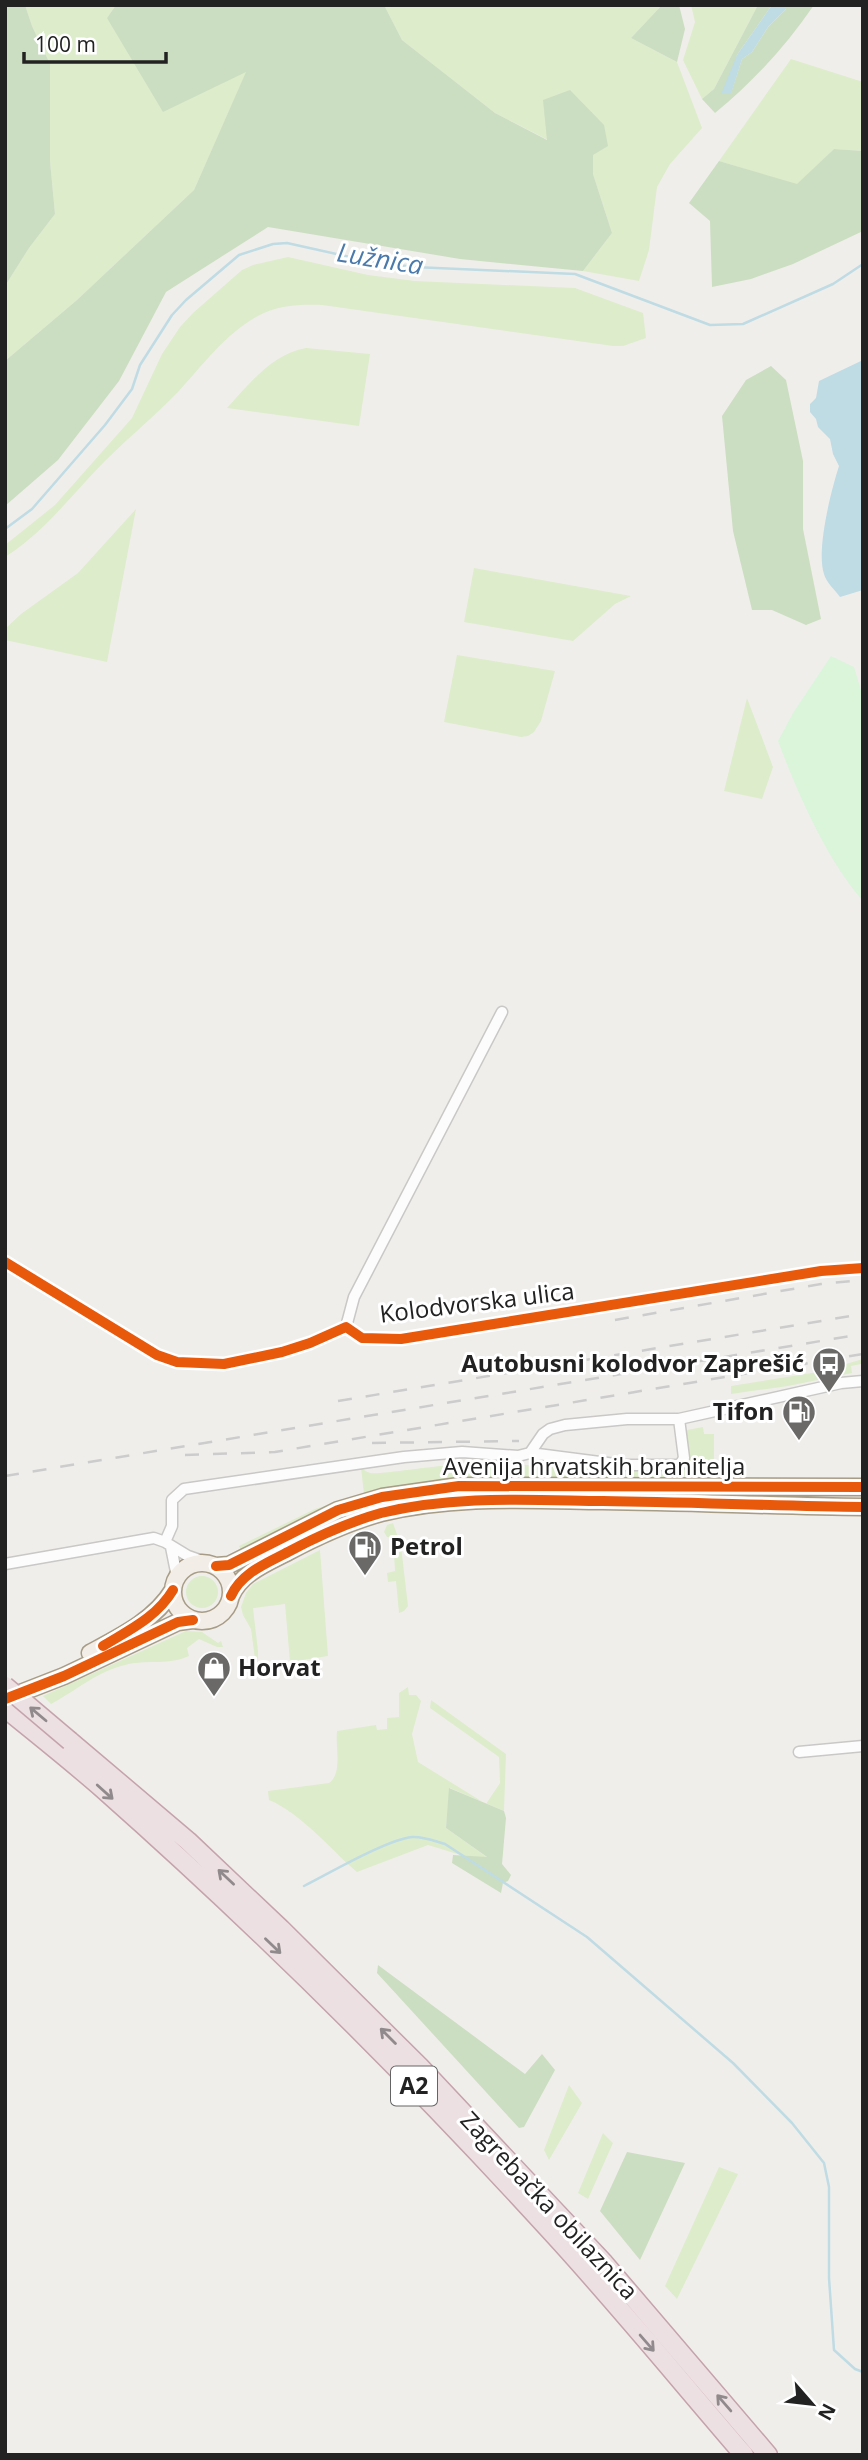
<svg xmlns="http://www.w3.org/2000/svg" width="868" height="2460" font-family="'Open Sans',sans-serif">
  <rect width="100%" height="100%" fill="#f0eeeb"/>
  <path fill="#ddeccb" d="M25,5H116L107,18L247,71L194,190L77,300L5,361V286L29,248L55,214L50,161V64L32,26Z
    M384,5H662L631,38L677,62L702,128L670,164L657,187L649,250L639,281L583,271L612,233L593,174V155L548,140L495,113L402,40Z
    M691,5H758L714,89L702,99L683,60L695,22Z
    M791,59L863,82V151L834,149L797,185L719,161Z
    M288,257L368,275L415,281L575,288L643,313L646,338L623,346H613L322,305C302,304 282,305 264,313C229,329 204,364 178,392C155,416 129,437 105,461C72,494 45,532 5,557V545L55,505L132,418L162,354L180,327L193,313L242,270L253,265Z
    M306,348L370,354L359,426L227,408C249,384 272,354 306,348Z
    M136,509L107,662L5,640V629L21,614L78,573Z
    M474,568L631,596L615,604L573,641L464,622Z
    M457,655L555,671L541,721L534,732L528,736L521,737L444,722Z
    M747,698L773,767L762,799L724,791Z
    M863,1359V1368L861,1364L851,1366L852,1373L788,1386L731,1394V1386L818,1372Z
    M703,1427L704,1434H714V1463L721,1465L716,1471L705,1476L641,1478L323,1511L241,1550L239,1546L315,1509L364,1494L361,1468C364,1470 367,1472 370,1473C378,1475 431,1466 444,1466C524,1462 604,1469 685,1469L687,1467V1430Z
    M393,1523L401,1546L408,1606L404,1611L399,1613L396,1581L388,1582L387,1573L395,1571L393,1537H387L384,1532L387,1525Z
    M320,1550L328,1656L290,1662L285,1604L253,1608L258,1651V1681L251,1629L243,1615L241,1607L246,1593L253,1584Z
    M186 1592a16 16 0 1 1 32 0a16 16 0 1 1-32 0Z
    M186,1631L202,1632L218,1643L221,1641L223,1647H217L199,1639L187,1648L189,1656C170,1665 149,1660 129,1664C97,1671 79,1689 51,1704L43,1696Z
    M408,1687L409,1695H416L421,1701L412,1734L418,1762L486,1804L500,1783L499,1757L430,1708L431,1700L506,1754L504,1811L450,1788L446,1828L488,1858L464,1856L428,1845L357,1872C331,1850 302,1814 269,1800L268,1791L329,1783C343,1773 335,1746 337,1731L376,1725L377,1730L387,1729V1718L399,1717V1693Z
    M569,2085L582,2103L549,2160L544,2150Z
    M603,2133L613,2143L588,2199L578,2193Z
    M719,2167L738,2174L677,2299L665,2286Z"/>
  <path fill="#cbdec1" d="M5,5H25L32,26L50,64V161L55,214L29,248L5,286Z
    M116,5H384L402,40L495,113L547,140L543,100L570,90L604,125L608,146L593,155V174L612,233L583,271L460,259L268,227L166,292L119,381L58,460L5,506V361L77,300L194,190L246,72L163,112L107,18Z
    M662,5H679L685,29L677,62L631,38Z
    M758,5H772L737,55L731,93L742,59L752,52L768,27L786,9V5H814C786,46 754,81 715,113L702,99L714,89Z
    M834,149L863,151V231L793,264L751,279L712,287L710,221L689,203L719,161L797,184Z
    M771,366L786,380L803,461V529L821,619L806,625L772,610H752L733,531L722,416L746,380Z
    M449,1788L504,1811L506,1818L502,1864L511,1875L508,1881L503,1883L501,1893L452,1863L453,1855L487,1857L446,1828Z
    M378,1965L525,2074L542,2054L555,2070L524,2127L519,2128L377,1973Z
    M627,2152L685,2163L640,2260L600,2211Z"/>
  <path fill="#daf5da" d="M831,656L854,667L863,697V901C827,861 797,792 778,741L793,713Z"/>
  <path fill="#bfdbe3" d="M772,5H786V9L768,27L752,52L742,59L731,94H721L737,55Z
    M863,360V590L840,597C835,590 826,582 824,574C816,550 831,491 839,466L833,454L830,439L818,427L816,419L810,412V404L816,398L819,381Z"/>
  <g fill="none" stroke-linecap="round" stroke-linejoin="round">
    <path stroke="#bfdbe3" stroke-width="2.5" d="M5,529L32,509L105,425L132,389L140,365L172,315L186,300L239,255L273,244L287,243L368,261L414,267L575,274L710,325L743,324L833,284L863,264
      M304,1886C330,1873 386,1840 412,1837C423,1836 434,1841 445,1844L587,1937L733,2063L792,2123L824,2163L829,2187V2278L834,2350L855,2369L863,2372"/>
    <g stroke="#c9c8c7" stroke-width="13">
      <path id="minor" d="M5,1262L157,1355L177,1362L224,1364L282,1352L310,1343L346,1327L362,1338L401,1339L821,1271L863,1268
        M346,1327L354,1297L502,1012
        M530,1453L543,1434L550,1429L565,1425L627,1419H679L841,1383L863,1381
        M165,1542L172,1526V1500L184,1489L404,1457L462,1452L518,1456L530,1453L623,1465H680L684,1458L679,1419
        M171,1547L177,1577
        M5,1564L154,1538L165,1542L188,1556L208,1563
        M799,1752L863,1746"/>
    </g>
    <g stroke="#a79c86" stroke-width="19">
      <path id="primary" d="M173 1592a29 29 0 1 1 58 0a29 29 0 1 1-58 0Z
        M216,1566L229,1565L338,1510L382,1497L459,1486L863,1487
        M231,1596C241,1573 267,1563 288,1552C318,1536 349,1522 381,1513C454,1495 529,1500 603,1501C689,1502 776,1506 863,1507
        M90,1653C120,1637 155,1620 173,1590
        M5,1699L64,1676L178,1622L193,1620"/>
    </g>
    <g stroke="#c5a2ac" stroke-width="21">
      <path id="motorway" d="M5,1708C38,1735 71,1761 103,1789C261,1929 412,2079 554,2235C619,2306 681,2382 744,2455
        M70,1741L188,1841L281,1929L420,2067L604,2263L768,2455"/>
    </g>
    <use href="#minor" stroke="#fdfcfc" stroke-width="10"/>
    <use href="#primary" stroke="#f3ede7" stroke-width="16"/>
    <use href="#motorway" stroke="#ece0e2" stroke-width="18"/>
    <path stroke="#ccc" stroke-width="2.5" stroke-dasharray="14 14" stroke-linecap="butt" d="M615,1320L821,1284L863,1280
      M338,1401L863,1314
      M372,1443L519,1441
      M185,1455L275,1452L863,1354
      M5,1476L863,1334"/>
    <g stroke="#c5a2ac" stroke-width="21" stroke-linecap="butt">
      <path id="motorway-bridge" d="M5,1686L70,1741"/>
    </g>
    <use href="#motorway-bridge" stroke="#ece0e2" stroke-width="18"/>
    <g stroke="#fff" stroke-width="15">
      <path id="cycleway" d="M5,1262L157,1355L177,1362L224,1364L282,1352L310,1343L346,1327L362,1338L401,1339L821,1271L863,1268
        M216,1566L229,1565L338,1510L382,1497L459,1486L863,1487
        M231,1596C241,1573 267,1563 288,1552C318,1536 349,1522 381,1513C454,1495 529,1500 603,1501C689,1502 776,1506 863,1507
        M103,1646C129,1630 157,1617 173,1590
        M5,1699L64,1676L178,1622L193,1620"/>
    </g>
    <use href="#cycleway" stroke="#e8590c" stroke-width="10"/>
  </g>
  <defs><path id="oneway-shaft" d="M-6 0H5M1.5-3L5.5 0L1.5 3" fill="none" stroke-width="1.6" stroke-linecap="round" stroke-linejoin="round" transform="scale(1.75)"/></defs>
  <g stroke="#918a8c">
    <use href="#oneway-shaft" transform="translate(38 1714) rotate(-140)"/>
    <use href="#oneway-shaft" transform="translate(105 1792) rotate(42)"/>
    <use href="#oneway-shaft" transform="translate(226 1877) rotate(-137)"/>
    <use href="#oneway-shaft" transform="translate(273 1946) rotate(44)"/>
    <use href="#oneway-shaft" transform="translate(388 2036) rotate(-135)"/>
    <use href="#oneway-shaft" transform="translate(647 2343) rotate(49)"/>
    <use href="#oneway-shaft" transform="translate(724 2403) rotate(-131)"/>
  </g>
  <defs>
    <g id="bus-pin" transform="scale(1.75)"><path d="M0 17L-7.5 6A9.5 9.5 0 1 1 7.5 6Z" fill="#6a6968" stroke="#fff"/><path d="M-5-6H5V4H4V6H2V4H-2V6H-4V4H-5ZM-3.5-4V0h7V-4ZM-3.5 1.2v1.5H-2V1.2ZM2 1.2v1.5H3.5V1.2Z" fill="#fff"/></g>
    <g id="fuel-pin" transform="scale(1.75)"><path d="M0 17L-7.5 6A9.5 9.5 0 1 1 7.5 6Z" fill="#6a6968" stroke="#fff"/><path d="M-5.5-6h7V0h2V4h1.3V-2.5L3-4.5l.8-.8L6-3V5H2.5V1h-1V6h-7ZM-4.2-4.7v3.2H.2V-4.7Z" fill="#fff"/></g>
    <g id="shop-pin" transform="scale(1.75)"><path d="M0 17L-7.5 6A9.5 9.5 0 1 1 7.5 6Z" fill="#6a6968" stroke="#fff"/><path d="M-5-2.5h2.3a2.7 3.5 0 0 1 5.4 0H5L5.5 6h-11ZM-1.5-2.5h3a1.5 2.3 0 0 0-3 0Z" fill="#fff"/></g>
  </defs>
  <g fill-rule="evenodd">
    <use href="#bus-pin" x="829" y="1364"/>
    <use href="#fuel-pin" x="799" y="1412"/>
    <use href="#fuel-pin" x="365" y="1547"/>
    <use href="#shop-pin" x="214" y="1668"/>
  </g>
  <g text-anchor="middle" stroke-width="6" stroke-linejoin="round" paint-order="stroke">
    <rect fill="#fff" stroke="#646464" stroke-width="2" x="391" y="2066.5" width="46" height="39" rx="5"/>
    <g font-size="23" font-weight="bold" fill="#222">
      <text x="414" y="2094">A2</text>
    </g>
    <g font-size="24" fill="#222" stroke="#fff">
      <text transform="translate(477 1303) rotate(-7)" y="8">Kolodvorska ulica</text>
      <text x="594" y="1475">Avenija hrvatskih branitelja</text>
      <text transform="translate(549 2206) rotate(47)" y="8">Zagrebačka obilaznica</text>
    </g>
    <g font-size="24" font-weight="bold" fill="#222" stroke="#fff" text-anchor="end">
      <text x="804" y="1372">Autobusni kolodvor Zaprešić</text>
      <text x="774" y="1420">Tifon</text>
      <text x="390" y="1555" text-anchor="start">Petrol</text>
      <text x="238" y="1676" text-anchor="start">Horvat</text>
    </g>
    <g font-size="26" font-style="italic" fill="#4a7aab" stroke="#fff">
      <text transform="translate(380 259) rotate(9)" y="9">Lužnica</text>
    </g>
  </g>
  <rect width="868" height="2460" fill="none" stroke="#222222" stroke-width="14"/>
  <g transform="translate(812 2404) rotate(118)" stroke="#ffffff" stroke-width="5" paint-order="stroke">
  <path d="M0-5L12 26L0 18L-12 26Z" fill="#222222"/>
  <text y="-10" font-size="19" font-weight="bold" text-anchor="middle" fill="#222222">N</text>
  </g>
  <path d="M24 52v10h142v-10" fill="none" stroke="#222222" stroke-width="3.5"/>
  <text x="35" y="52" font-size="21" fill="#222222" stroke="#ffffff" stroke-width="5" paint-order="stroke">100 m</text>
</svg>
